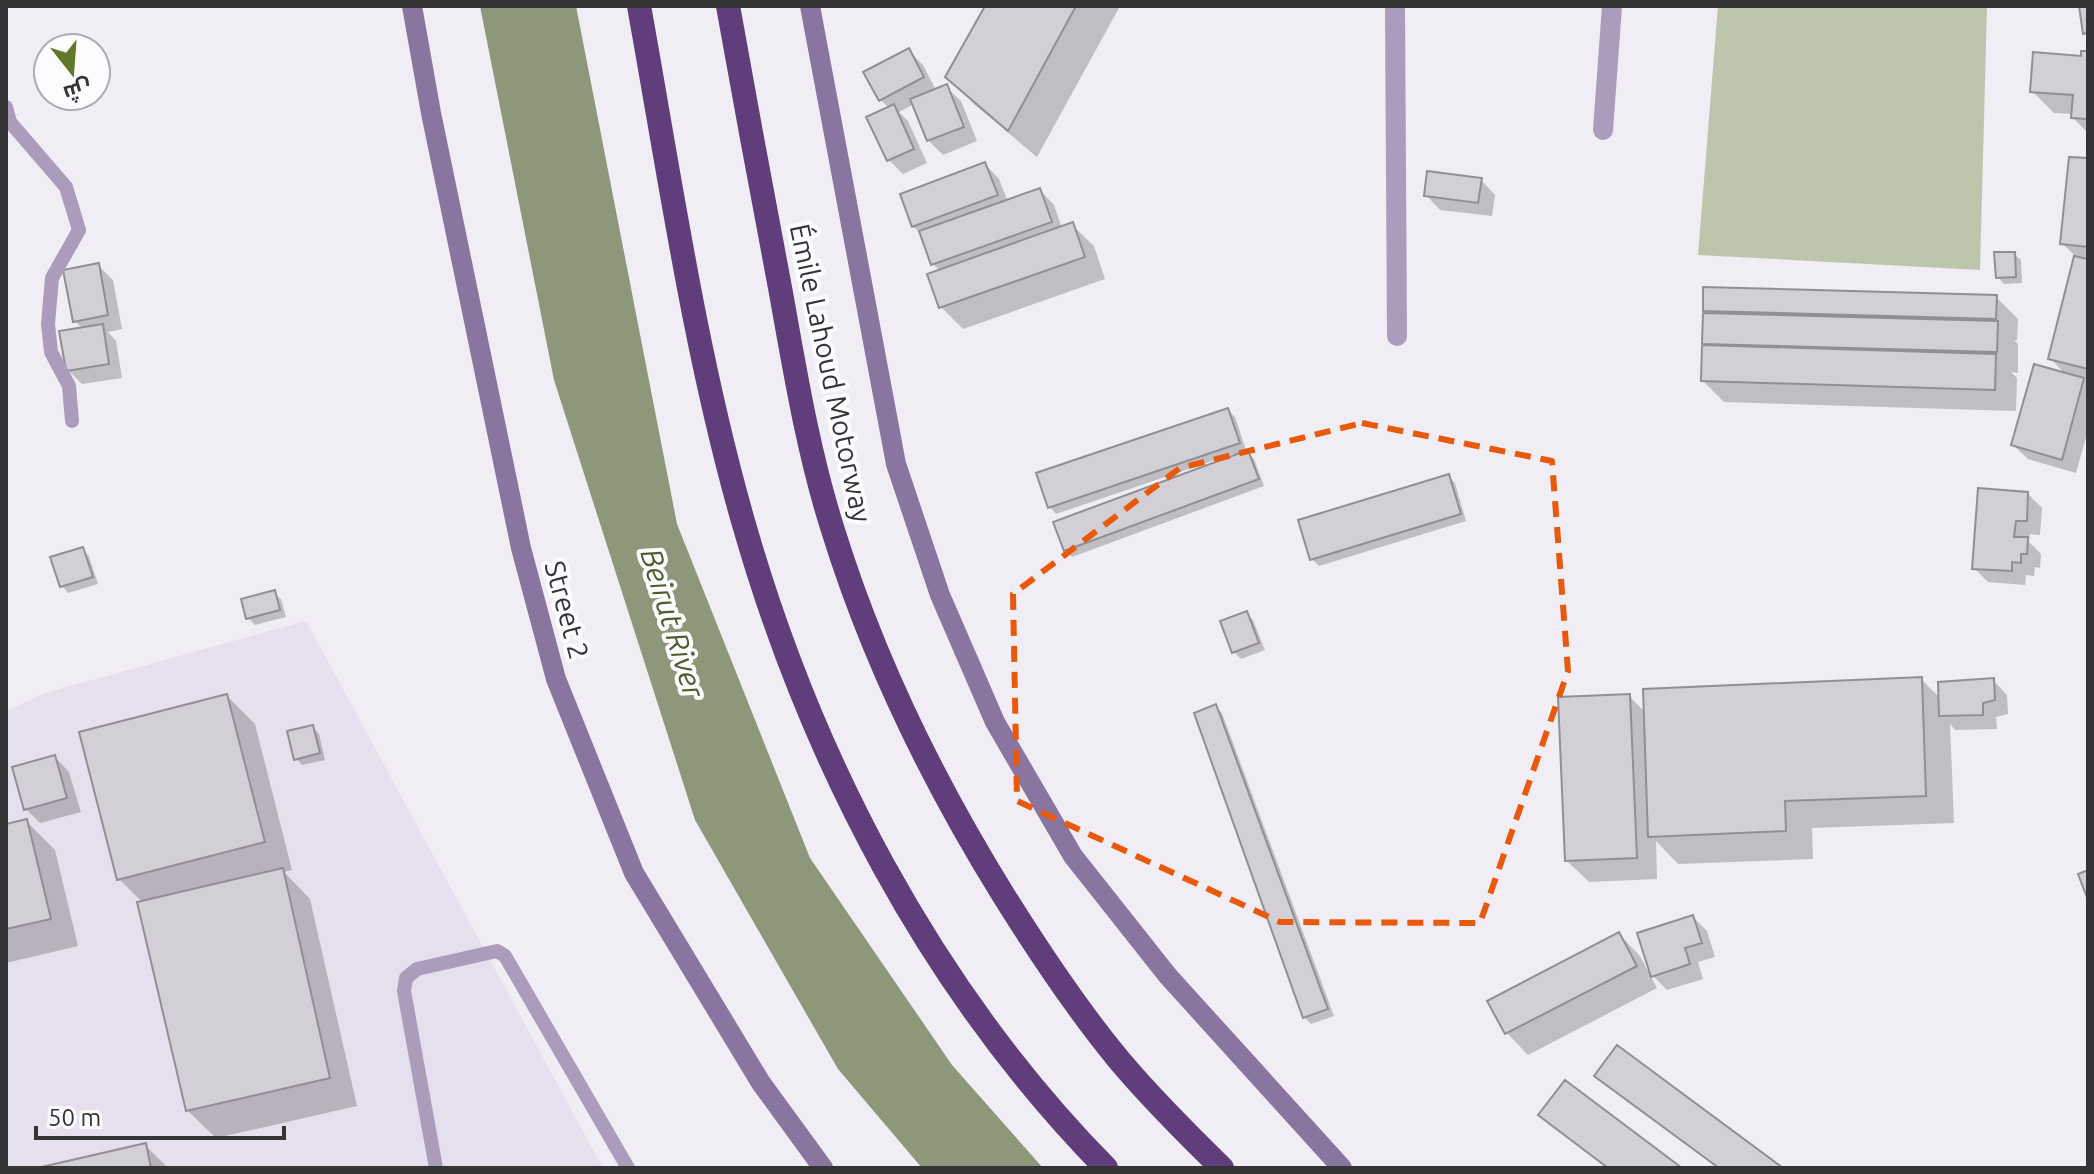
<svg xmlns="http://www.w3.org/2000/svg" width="2094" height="1174" font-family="Ubuntu,Cairo,sans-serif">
  <rect width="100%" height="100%" fill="#f0edf4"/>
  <path fill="#e6dfed" d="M306,621L603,1168H6V711L45,693Z"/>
  <path fill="#bdc6ad" d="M1718,6H1987L1980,270L1698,255Z"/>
  <path fill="#8d977a" d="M480,6H576L677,524L810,858L952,1065L1043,1168H922L838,1069L695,820L554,380Z"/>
  <path fill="#0003" d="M987,6H1120L1037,157L975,105L947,76Z
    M909,51L923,65L936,90L946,87L961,101L977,141L943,155L928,140L914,104L899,112L908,121L927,163L903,174L889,160V108L881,100L866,73Z
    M2088,53V133L2073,118V114L2054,113L2032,91Z
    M2088,160V430L2076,473L2028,459L2013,445L2066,375L2050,358L2076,257L2062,243Z
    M985,164L999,179L1008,202L1040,190L1054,205L1062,228L1072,225L1094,246L1105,279L963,329L941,307L940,271L933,264L923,236L913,226Z
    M1481,180L1495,195L1492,216L1440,210L1426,195Z
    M2014,254L2021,260L2022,283L2004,284L1998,277Z
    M98,265L113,280L122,329L108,332L116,341L122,378L82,384L68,370L83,329L75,321Z
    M1705,289L1996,297L2018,319L2017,340H2014L2018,344V373L2011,372L2017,378L2016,411L1724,402L1703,381Z
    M1228,410L1235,417L1247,453L1254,459L1264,486L1072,557L1065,550L1234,457L1233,454L1056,514L1050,507Z
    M1448,476L1455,483L1466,521L1319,566L1312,559Z
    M2028,494L2042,508L2040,535L2030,534L2029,542L2041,554L2040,568L2035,567L2034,576L2026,575L2025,585L1988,582L1974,568Z
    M82,549L89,556L98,584L68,593L62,586Z
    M274,593L281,599L286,617L255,625L248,618Z
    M1247,614L1253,620L1265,650L1241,659L1234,652Z
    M1921,679L1941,699L1993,680L2007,695L2008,714L1996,717L1997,729L1955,730L1950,724L1954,823L1812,828L1813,859L1678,864L1656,841L1657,879L1589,882L1567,861L1629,696L1646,713Z
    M227,696L255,724L292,870L284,872L310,899L357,1106L216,1138L187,1110L143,903L119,879Z
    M1215,706L1222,713L1334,1016L1311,1024L1304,1017Z
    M312,727L319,734L325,760L302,765L296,758Z
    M55,757L69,772L81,812L40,823L26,809Z
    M26,821L55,850L78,946L6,963V826Z
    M1693,917L1707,931L1715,957L1698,962L1703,979L1667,990L1651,974Z
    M1619,934L1640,956L1657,988L1528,1055L1507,1033L1490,1002Z
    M145,1145L168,1168H46Z"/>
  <path fill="#d3cfd7" stroke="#918e95" stroke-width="2" d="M985,6H1076L1008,131L945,77Z
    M2079,6H2088V33L2083,34Z
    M909,48L924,77L879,101L863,72Z
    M2081,51H2088V119L2071,118L2073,95L2030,92L2033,52L2081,56Z
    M947,84L964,127L927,141L910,99Z
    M894,104L914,149L887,161L866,117Z
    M2069,157L2088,158V247L2060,244Z
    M985,162L998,195L912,227L900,194Z
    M1427,171L1482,178L1478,203L1424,196Z
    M1040,188L1052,222L931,265L919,231Z
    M1073,222L1085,257L939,308L927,274Z
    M1994,252H2015L2016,277L1996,278Z
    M2074,256L2088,259V369L2048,359Z
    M99,263L108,315L73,322L63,270Z
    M1703,287L1997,295L1996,319L1703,311Z
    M1703,313L1998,321L1997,352L1702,344Z
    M103,324L109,364L66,371L59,331Z
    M1702,345L1996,354L1995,390L1701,381Z
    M2034,364L2084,378L2062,460L2011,445Z
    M1228,408L1240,443L1048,508L1036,473Z
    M1248,450L1259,479L1064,551L1053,522Z
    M1449,474L1461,514L1310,560L1298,520Z
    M1978,488L2028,492L2027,521H2016L2014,537H2028L2027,554H2021V563L2012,562V571L1972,569Z
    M83,547L93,577L60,587L50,557Z
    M275,590L280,610L246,619L241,599Z
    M1247,611L1259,643L1232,653L1220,621Z
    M1922,677L1926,796L1785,801L1786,831L1648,837L1643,689Z
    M1994,678L1995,700L1983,703V715L1939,716L1938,682Z
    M227,694L265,842L117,880L79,732Z
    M1630,694L1637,858L1565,861L1558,697Z
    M1216,704L1328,1009L1303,1018L1194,713Z
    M313,725L320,753L294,760L287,731Z
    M55,755L67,798L24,810L12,767Z
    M27,819L51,919L6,929V824Z
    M283,868L330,1078L186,1111L137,902Z
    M2088,870V900L2078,874Z
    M1693,915L1702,943L1685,948L1690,964L1651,977L1637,933Z
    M1619,932L1637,966L1505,1034L1487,1001Z
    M1617,1045L1783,1168H1719L1594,1076Z
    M1565,1080L1682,1168H1608L1538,1115Z
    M146,1143L151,1168H37Z"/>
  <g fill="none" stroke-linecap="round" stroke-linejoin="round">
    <path stroke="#ab9cbb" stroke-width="14" d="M6,107L10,122L66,187L79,230L52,278L48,324L51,352L69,386L72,421
      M436,1168L404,991L406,978L417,969L497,951L505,956L519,980L628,1168"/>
    <path stroke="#ab9cbb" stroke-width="20" d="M1395,6L1397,336
      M1603,130L1612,6"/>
    <path stroke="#8a74a0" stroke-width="20" d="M412,6L431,113L521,548L556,679L634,873L761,1083L823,1168
      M810,6L896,464L940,595L995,722L1073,856L1168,976L1342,1168"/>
    <path stroke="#5f3e7b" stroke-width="24" d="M639,6C670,178 695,353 743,521C811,760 931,990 1106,1168
      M728,6C745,102 763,197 781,293C795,371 808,451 832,527C872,657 932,780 1004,896C1039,952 1076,1008 1119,1060C1151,1098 1186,1133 1222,1168"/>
  </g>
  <path fill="none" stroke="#e8590c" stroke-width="6" stroke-dasharray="16 10" stroke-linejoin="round" d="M1362,423L1552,461L1568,671L1480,923L1280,922L1017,801L1013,594L1180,468Z"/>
  <g text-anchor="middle" stroke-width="8" stroke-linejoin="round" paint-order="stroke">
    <g font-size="28" fill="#343336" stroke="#fcfbfe">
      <text transform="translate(831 373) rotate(78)" y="10">Émile Lahoud Motorway</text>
      <text transform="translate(567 610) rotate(75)" y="10">Street 2</text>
    </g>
    <g font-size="30" font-style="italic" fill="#4e5d2c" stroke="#fcfbfe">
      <text transform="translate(672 623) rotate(73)" y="10">Beirut River</text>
    </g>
  </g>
  <rect width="2094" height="1174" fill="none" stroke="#343336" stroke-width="16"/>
  <g transform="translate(72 72) rotate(163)"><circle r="38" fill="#fcfbfe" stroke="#acabae" stroke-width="2"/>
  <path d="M0-6L14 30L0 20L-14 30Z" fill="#627829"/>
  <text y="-12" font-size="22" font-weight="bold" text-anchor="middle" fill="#343336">ش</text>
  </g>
  <path d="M36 1126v12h248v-12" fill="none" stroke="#343336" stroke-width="4"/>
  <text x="48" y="1126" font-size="24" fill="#343336" stroke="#fcfbfe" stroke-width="6" paint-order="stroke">50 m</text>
</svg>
